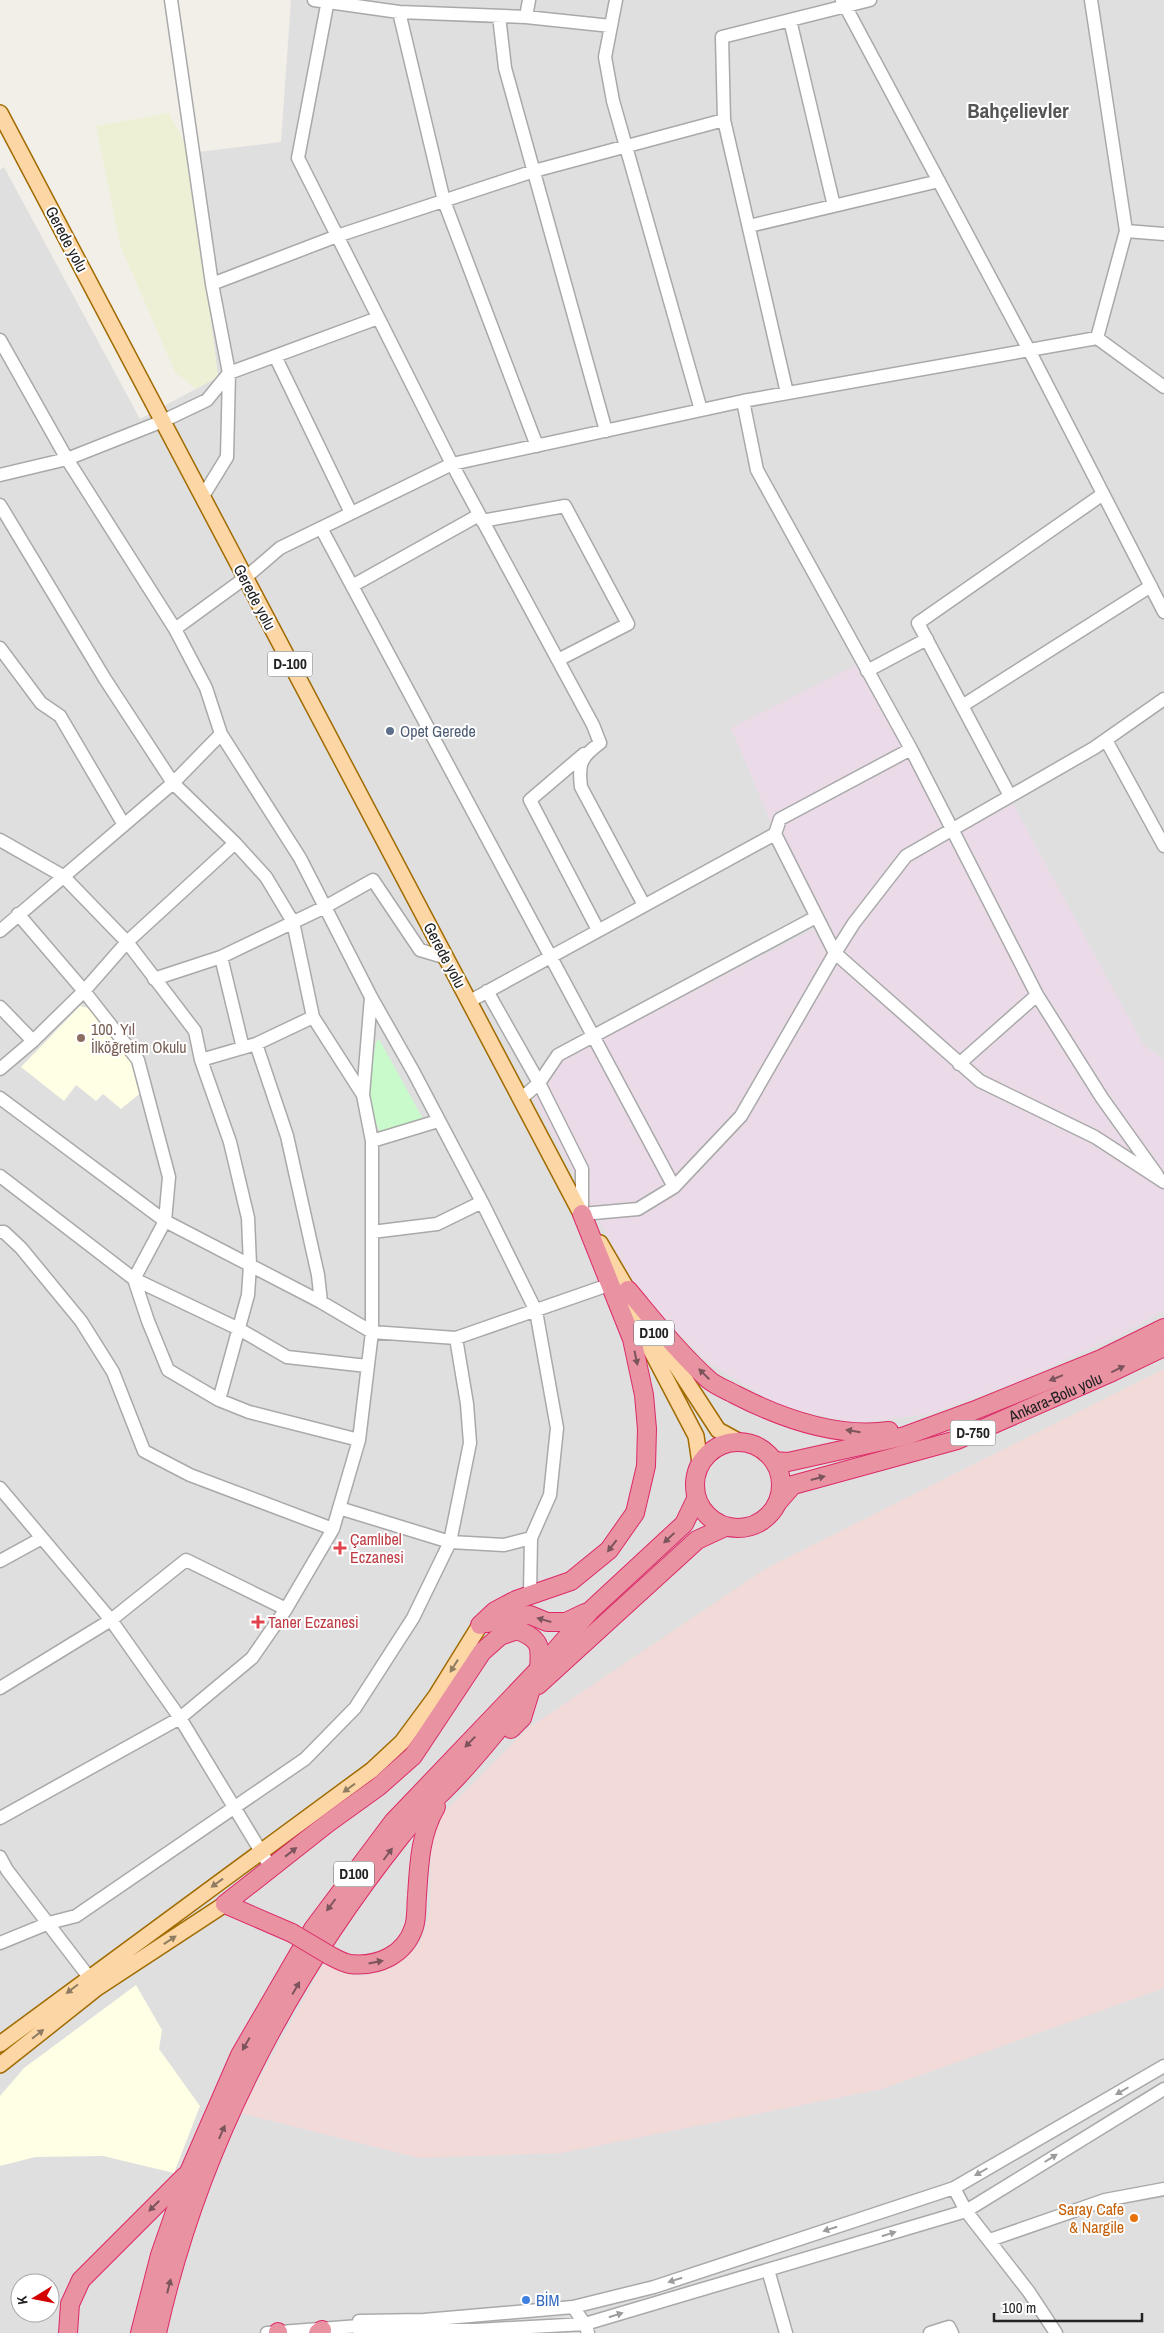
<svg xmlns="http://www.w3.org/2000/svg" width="1164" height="2333" font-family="'Archivo Narrow',sans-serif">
  <rect width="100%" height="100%" fill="#f2efe9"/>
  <path fill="#e0dfdf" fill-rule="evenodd" d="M291,0H1164V2333H0V170L4,167L140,419L218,377L190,153L281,142ZM20,2283H50V2313H20Z"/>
  <path fill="#f2dad9" d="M1164,1369V1988L882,2089L561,2153L419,2158L240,2113L325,1962L342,1973L362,1976L380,1972L396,1964L418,1946L425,1930L430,1910L431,1850L440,1816L527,1729L765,1569Z"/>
  <path fill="#ebdbe8" d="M856,665L951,836L1013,804L1143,1044L1164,1060V1311L1117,1336L1019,1381L930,1414L855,1423L779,1406L710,1363L652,1309L626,1270L533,1098L562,1059L816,928L731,728Z"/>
  <path fill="#ffffe5" d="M80,1006L93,1009L136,1069L143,1091L121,1109L103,1094L96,1101L76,1085L64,1101L21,1067Z
    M136,1985L162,2030L159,2049L200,2106L174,2173L103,2156L35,2157L0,2166V2096L24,2068Z"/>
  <path fill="#eef0d5" d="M169,113L190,153L218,377L196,389L175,372L120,245L96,126Z"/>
  <path fill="#c8facc" d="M379,1039L423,1119L380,1131C363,1105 372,1071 376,1042Z"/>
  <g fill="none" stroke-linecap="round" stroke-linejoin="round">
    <g stroke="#a9a9a9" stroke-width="15">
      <path id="minor" d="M171,0L212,284L229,373L227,457L203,496
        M314,0L399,12L526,17L529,0
        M328,0L298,158L452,464L593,725L600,743C581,757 578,763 581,787L644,905
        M616,0L605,57L613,101L701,410
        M842,0L1029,350L1164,612
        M1091,0L1126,231L1097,338
        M399,12L444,201L537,446
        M499,16L505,68L606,431
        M526,17L611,26
        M790,20L834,206
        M749,226L939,181
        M1126,231L1164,234
        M212,284L337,236L534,171L724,120
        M0,340L67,459L175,629
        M275,356L351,513
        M787,393L724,120L722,37L870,0
        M743,401L757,470L911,749L1037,995L1102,1098L1157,1175
        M0,475L67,459L163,421L207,400L229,373L378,318
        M0,505L105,679L173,783L235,843L266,877L293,922L313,1017L363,1095L372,1141V1332L359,1440L333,1529L286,1609L252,1658L180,1718L0,1818
        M482,521L565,506L628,624L558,660
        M321,528L674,1187
        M352,586L479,515
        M0,648L41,703L60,716L124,825
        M867,671L927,639
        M962,706L1151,586
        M221,734L300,858L371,997L413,1071L482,1202L536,1311L557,1428L550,1495L531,1538L530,1594
        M1106,740L1164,846
        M584,754L530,800L598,930
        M1010,796L918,623L1103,494
        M775,834L835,953L854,923L906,856L1094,748L1164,699
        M0,840L63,876L127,942L195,1031L201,1060L230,1142L248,1218L250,1265L248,1295L219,1400
        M18,914L84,991L138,1060L169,1177L165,1221L134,1279L148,1321L168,1370L219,1400L249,1412L359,1440
        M0,931L173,783L221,734L206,688L175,629L245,578L280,548L452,464L743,401L1097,338L1164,387
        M221,957L243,1048
        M154,979L221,957L325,907L373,880L420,950L447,958
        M487,991L539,1083L582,1169V1214L638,1209L674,1187L741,1116L835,953L980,1081L1095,1137L1164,1182
        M470,1001L775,834L780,819L911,749
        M0,1007L33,1041
        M256,1044L287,1136L318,1275L321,1302
        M201,1060L256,1044L313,1017
        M959,1064L1037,995
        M0,1069L33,1041L84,991L127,942L235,843
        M363,1095L371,997
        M0,1098L165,1221L321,1302L372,1332L456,1338L617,1282
        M522,1098L539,1083L558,1055L816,917
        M372,1141L438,1121
        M0,1176L134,1279L239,1329L287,1357L367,1366
        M0,1232H4L21,1248L81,1321L113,1372L144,1451L190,1475L333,1529
        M372,1232L437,1224L482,1202
        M0,1488L111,1620L180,1718L271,1868
        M339,1508L450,1542L504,1545L531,1538
        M0,1561L42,1538
        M0,1688L111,1620L186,1560L286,1609
        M0,1857L7,1870L95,1985
        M0,1943L49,1923L76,1916L305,1759L355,1708L413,1618L450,1542L470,1443L467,1404L456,1338
        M954,2188L966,2211L1029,2292L1056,2333
        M990,2240L1105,2200L1164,2189
        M768,2270L786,2333
        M573,2307L585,2324L588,2333
        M359,2321L424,2320L573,2307L654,2287L954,2188L1164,2066
        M359,2330H476L585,2324L966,2211L1164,2089
        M267,2333L359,2326
        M930,2333L949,2327L952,2333"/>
    </g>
    <g stroke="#a06b00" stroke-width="18">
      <path id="major" d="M0,113L586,1223
        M600,1243L634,1301
        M621,1293L696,1436L700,1463
        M649,1324L718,1430L738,1441
        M0,2044L372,1770L402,1742L436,1696L480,1625
        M0,2065L97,1988L225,1904"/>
    </g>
    <g stroke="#dc2a67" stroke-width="20">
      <g id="highway">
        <path d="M628,1290C654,1321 679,1353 709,1380C716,1386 727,1390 736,1395C781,1418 837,1438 889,1431"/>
        <circle cx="738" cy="1485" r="43"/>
        <path d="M774,1461L788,1462L905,1436L973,1411L1101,1359L1164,1328"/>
        <path id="s1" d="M778,1502L793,1485L957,1440L1112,1372L1164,1347"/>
        <path d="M487,1623L512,1616L530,1615L547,1622H566L585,1613"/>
        <path d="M480,1625L495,1611L516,1600L571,1581L609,1550L635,1513L646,1466L647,1429L644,1395L632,1339L582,1214"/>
        <path d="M538,1685L697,1540L725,1527"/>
        <path d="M511,1729L522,1718L530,1692"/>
        <path d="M292,1933L225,1904L328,1823L378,1787L413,1756L482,1652L500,1636L517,1630C540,1639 541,1645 539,1669"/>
        <path d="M329,1955C335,1958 343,1963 350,1964C378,1967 405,1955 414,1927C417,1918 416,1906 417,1896C419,1865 420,1834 436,1807"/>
        <path d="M278,2332V2333"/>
        <path d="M68,2333L70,2304L81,2280L185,2176"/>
        <path d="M140,2333L160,2255L189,2172L240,2055L313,1929L393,1822L539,1669L590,1611L684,1524L696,1499"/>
        <path d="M157,2333C197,2151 285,1982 401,1836C418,1815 439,1796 458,1776C477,1756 494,1734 512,1713"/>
        <path d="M318,2333L322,2330"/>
      </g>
    </g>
    <use href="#minor" stroke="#fff" stroke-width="12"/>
    <use href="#major" stroke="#fcd6a4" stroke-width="15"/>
    <use href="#highway" stroke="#e892a2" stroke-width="18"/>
    <g stroke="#dc2a67" stroke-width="20" stroke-linecap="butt">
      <path id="highway-bridge" d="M292,1933L329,1955"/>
    </g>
    <use href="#highway-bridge" stroke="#e892a2" stroke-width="18"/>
  </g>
  <defs><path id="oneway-solid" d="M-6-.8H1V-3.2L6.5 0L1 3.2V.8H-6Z" transform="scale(1.25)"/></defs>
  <g fill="#7b545c">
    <use href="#oneway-solid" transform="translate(636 1358) rotate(78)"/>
    <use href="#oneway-solid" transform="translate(1118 1369) rotate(-26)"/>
    <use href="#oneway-solid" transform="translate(704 1374) rotate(-135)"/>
    <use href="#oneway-solid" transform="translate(1056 1378) rotate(158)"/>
    <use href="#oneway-solid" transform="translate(853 1431) rotate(-171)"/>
    <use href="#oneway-solid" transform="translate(818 1478) rotate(-15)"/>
    <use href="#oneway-solid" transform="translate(669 1538) rotate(137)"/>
    <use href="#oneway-solid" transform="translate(612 1546) rotate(128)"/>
    <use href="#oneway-solid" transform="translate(544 1620) rotate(-164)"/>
    <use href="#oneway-solid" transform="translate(470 1742) rotate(134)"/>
    <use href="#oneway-solid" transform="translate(291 1852) rotate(-38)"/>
    <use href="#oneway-solid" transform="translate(388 1854) rotate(-53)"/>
    <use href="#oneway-solid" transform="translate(331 1905) rotate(127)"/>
    <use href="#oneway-solid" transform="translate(376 1962) rotate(-11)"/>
    <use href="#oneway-solid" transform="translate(296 1988) rotate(-60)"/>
    <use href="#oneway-solid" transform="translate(246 2044) rotate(120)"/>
    <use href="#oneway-solid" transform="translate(222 2132) rotate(-66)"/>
    <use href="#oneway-solid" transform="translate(154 2206) rotate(135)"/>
    <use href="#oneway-solid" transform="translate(169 2286) rotate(-76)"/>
  </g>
  <g fill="#8f7c63">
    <use href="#oneway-solid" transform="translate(454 1666) rotate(122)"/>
    <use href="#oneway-solid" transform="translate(349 1788) rotate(144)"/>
    <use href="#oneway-solid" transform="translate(217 1883) rotate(144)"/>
    <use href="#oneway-solid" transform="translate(170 1940) rotate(-33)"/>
    <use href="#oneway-solid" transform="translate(72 1989) rotate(143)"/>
    <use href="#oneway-solid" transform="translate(38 2034) rotate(-38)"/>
  </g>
  <g fill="#9c9c9c">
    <use href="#oneway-solid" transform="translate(1122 2091) rotate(150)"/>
    <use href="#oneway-solid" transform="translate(1051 2158) rotate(-32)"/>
    <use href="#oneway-solid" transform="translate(981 2172) rotate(150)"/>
    <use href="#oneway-solid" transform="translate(830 2229) rotate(162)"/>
    <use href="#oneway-solid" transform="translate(889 2234) rotate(-17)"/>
    <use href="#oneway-solid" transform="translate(675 2280) rotate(162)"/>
    <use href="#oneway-solid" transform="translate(616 2315) rotate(-17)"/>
  </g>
  <circle fill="#5c6f8a" stroke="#fff" stroke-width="2" cx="390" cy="731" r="5"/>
  <circle fill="#8d6e63" stroke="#fff" stroke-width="2" cx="81" cy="1038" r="5"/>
  <g fill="#e0444e" stroke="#fff" stroke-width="2">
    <path d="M337.5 1540.5h5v5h5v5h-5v5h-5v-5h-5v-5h5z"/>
    <path d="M255.5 1614.5h5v5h5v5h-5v5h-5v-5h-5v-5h5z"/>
  </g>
  <circle fill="#e8710a" stroke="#fff" stroke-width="2" cx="1134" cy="2218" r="5"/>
  <circle fill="#3f7fe0" stroke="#fff" stroke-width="2" cx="526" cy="2300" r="5"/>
  <g text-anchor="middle" stroke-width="4" stroke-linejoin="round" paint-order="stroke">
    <g fill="#fff" stroke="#646464" stroke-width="1">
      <rect x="267.5" y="651.5" width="45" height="25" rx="4"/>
      <rect x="634" y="1320.5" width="40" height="25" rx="4"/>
      <rect x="950.5" y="1420.5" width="45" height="25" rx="4"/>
      <rect x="334" y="1861.5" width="40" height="25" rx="4"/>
    </g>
    <g font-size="15" font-weight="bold" fill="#222">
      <text x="290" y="669">D-100</text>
      <text x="654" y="1338">D100</text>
      <text x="973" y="1438">D-750</text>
      <text x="354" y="1879">D100</text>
    </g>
    <g font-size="16" fill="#222" stroke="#fff">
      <text transform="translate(67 239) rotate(62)" y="6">Gerede yolu</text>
      <text transform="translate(255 597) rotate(62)" y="6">Gerede yolu</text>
      <text transform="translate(445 955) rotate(62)" y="6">Gerede yolu</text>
      <text dy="6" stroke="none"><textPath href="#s1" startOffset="300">Ankara-Bolu yolu</textPath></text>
    </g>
    <g font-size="16" fill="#4e5e75" stroke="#fff" text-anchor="start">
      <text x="400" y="737">Opet Gerede</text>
    </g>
    <g font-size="16" fill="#785e54" stroke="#fff" text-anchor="start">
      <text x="91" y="1035">100. Yıl<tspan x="91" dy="18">İlköğretim Okulu</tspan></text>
    </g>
    <g font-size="16" fill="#be3a42" stroke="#fff" text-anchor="start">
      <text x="350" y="1545">Çamlıbel<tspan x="350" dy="18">Eczanesi</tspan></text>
      <text x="268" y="1628">Taner Eczanesi</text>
    </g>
    <g font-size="16" fill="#c56008" stroke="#fff" text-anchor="end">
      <text x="1124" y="2215">Saray Cafe<tspan x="1124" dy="18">&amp; Nargile</tspan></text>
    </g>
    <g font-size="16" fill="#366cbe" stroke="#fff" text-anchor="start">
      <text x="536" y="2306">BİM</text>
    </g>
    <g font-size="21" font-weight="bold" fill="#555" stroke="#fff">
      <text x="1018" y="118">Bahçelievler</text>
    </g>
  </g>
  <g transform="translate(35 2298) rotate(260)"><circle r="24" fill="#ffffff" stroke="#a7a7a7"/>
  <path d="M0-4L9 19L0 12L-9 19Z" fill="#d40000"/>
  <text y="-8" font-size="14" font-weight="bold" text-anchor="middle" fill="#222222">K</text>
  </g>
  <path d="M994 2313v8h148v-8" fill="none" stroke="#222222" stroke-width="2.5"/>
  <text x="1002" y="2313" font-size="15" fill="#222222" stroke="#ffffff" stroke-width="4" paint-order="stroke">100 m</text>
</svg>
